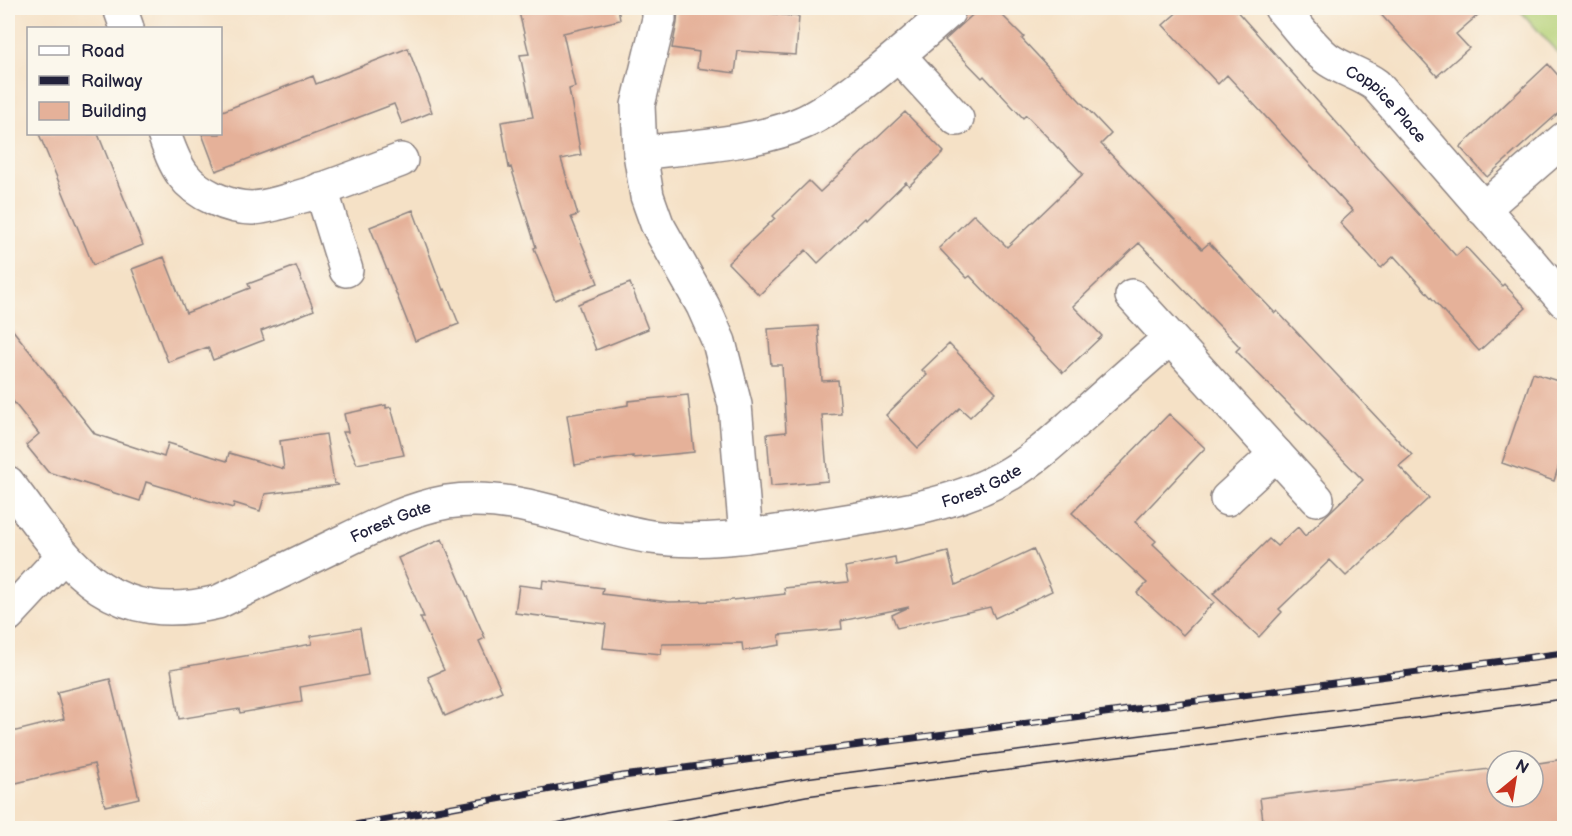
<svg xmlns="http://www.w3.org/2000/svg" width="1572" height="836" font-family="'Balsamiq Sans',sans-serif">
  <rect width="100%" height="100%" fill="#fbf7ec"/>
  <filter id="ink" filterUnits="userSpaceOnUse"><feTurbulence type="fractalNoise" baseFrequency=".0167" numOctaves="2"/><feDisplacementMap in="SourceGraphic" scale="12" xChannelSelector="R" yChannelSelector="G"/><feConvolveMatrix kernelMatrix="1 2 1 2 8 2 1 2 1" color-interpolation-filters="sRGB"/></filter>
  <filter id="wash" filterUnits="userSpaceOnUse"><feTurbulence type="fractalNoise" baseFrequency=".008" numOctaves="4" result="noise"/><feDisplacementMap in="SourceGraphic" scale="24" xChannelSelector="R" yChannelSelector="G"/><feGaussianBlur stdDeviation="1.35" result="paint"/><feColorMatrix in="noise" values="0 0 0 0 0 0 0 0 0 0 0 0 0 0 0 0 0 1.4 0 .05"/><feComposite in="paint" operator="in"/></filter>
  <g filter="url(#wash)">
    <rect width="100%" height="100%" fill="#f5e1c6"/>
    <path fill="#b6d279" stroke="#6c7a5a" stroke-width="1.5" d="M1518,8H1564V60Z"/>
    <g id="blocks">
      <path fill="#e5b199" d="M518,8H618L620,20L563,33L575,87L569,89L581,155L561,159L578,215L571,217L598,283L555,300L534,248L536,247L511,167L509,168L501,122L533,117L520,55L529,54Z
        M678,8H731L799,17L796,55L738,51L735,73L697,68L699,52L672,48L677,23Z
        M980,8H995L1024,37L1022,39L1111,134L1101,144L1202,249L1209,243L1275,313L1277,311L1412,455L1399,466L1429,498L1346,576L1330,560L1279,609L1282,612L1259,637L1213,594L1269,539L1277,546L1298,527L1305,536L1363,480L1236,351L1240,347L1139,243L1073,306L1102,336L1063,373L970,276L967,278L939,248L974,214L1007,247L1083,174L1026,115L1023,118L984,76L982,78L945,40Z
        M1182,8H1234L1456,256L1466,247L1502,286L1504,284L1526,308L1479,351L1394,256L1381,268L1340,223L1353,211L1227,75L1218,84L1163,25Z
        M1375,8H1486L1456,34L1469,48L1437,76Z
        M408,48L432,112L402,124L394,104L216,171L202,134H220V112L313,76L316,84Z
        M1548,64L1564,82V108L1487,177L1460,147Z
        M905,112L944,152L909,186L906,182L867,220L865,218L818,263L806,250L759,295L728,263L775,218L773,216L809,181L820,192Z
        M39,134H98L143,245L93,265Z
        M413,210L443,290L445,289L459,324L415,341L370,227Z
        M164,257L186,313L250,288L248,284L296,266L314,310L261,331L264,340L213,360L208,347L168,362L132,269Z
        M630,283L648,329L596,350L578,304Z
        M8,324L95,434L164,457L168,443L227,461L229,453L284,469L280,441L326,434L334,483L339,485L265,494L260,511L234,503L233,508L146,482L140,501L48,472L26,445L39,434L8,395Z
        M818,326L822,381L838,380L841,414L822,415L828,481L771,486L767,434L786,432L782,365H771L768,329Z
        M949,344L996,392L970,417L960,408L918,448L886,415L927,375L922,370Z
        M1533,373L1564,383V449L1554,481L1502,463Z
        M688,395L694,452L633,458V456L575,465L567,415L628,405V401Z
        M386,405V408L391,407L404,455L357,464L343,432H348L344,414Z
        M1169,414L1205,448L1135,522L1156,541L1153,544L1214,602L1183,635L1137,593L1147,583L1072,513Z
        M442,539L485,638L479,641L502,691L445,716L428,677L444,670L420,617H424L398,558Z
        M1033,549L1052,591L995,618L990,607L897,628L892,615L909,607L841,621L842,629L779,635L780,645L743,651L742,643L662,644L661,654L603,648L606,624L515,613L519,585L542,588L543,580L603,588L602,594L669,602L724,601L785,594L784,588L848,582L845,567L895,557L896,565L948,552L956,585Z
        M360,628L368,675L300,687L302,702L240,713L239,709L179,719L171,669L312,644L311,636Z
        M110,679L139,798L105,806L94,764L8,785V733L64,719L57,692Z
        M1564,759V828H1264L1260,798L1497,768V797H1533V764Z"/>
    </g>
  </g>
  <g filter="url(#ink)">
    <use href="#blocks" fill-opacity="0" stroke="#8c8280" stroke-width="1.5"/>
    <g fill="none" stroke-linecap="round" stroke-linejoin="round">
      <g stroke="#8c8280" stroke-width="36">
        <g id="minor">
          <path d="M120,8L127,28"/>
          <path d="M659,8V19L638,105L640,153L647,196L657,224L703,306L719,342L735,405L746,536"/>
          <path id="s1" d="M1281,8C1294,22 1314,50 1329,60C1344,70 1361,74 1376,85L1564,301"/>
          <path d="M899,56L957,119"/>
          <path d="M164,134C169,148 174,163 183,175C197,194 229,208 252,208C271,207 288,200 306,195C338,184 369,172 401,160"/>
          <path d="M640,153C688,147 758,143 802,123C823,114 842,99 860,86C891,62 919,38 948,12"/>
          <path d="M321,189L346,270"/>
          <path d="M1483,209L1564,139"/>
          <path d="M1132,296L1317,499"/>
          <path id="s2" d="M8,483C67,562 105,629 218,602C257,583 297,564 336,545C371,528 408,509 447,502C517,491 583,526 651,537C705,545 762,534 816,526C881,515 953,508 1011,473C1038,457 1060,435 1083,415C1112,389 1140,364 1169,339"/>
          <path d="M1227,499L1276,454"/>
          <path d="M8,615L63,556"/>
        </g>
      </g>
      <use href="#minor" stroke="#fff" stroke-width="33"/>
      <path stroke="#22223b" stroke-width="1.5" d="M534,828L606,812L805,778L1564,681
        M637,828L806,796L1564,699"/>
      <g stroke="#22223b" stroke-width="7">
        <path id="rail" d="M338,828L623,776L1564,653"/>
      </g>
      <use href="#rail" stroke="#fbf7ec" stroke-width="4.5" stroke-dasharray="14" stroke-linecap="butt"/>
    </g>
  </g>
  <g text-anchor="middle" stroke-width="4.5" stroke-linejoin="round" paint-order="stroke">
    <g font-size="16" fill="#22223b" stroke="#fbf7ec">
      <text dy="6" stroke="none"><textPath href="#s1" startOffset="144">Coppice Place</textPath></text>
      <text dy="6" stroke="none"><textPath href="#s2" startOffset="1058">Forest Gate</textPath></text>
      <text dy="6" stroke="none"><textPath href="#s2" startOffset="453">Forest Gate</textPath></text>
    </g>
  </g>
  <rect width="1572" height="836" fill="none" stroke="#fbf7ec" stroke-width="30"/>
  <rect x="27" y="27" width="195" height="108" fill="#fbf7ec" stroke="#a4a2a5" stroke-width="1.5"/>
  <rect x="39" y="46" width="30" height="9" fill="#ffffff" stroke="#a4a2a5" stroke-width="1.5"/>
  <text x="81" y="57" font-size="18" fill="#22223b">Road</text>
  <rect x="39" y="76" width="30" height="9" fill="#22223b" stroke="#a4a2a5" stroke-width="1.5"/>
  <text x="81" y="87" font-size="18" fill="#22223b">Railway</text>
  <rect x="39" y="102" width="30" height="18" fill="#e5b199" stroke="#a4a2a5" stroke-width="1.5"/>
  <text x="81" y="117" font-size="18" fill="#22223b">Building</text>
  <g transform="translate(1515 779) rotate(30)"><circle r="28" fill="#fbf7ec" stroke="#a4a2a5" stroke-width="1.5"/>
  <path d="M0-4.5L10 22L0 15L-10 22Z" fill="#c8321e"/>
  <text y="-9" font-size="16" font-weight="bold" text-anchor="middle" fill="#22223b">N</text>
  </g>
</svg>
